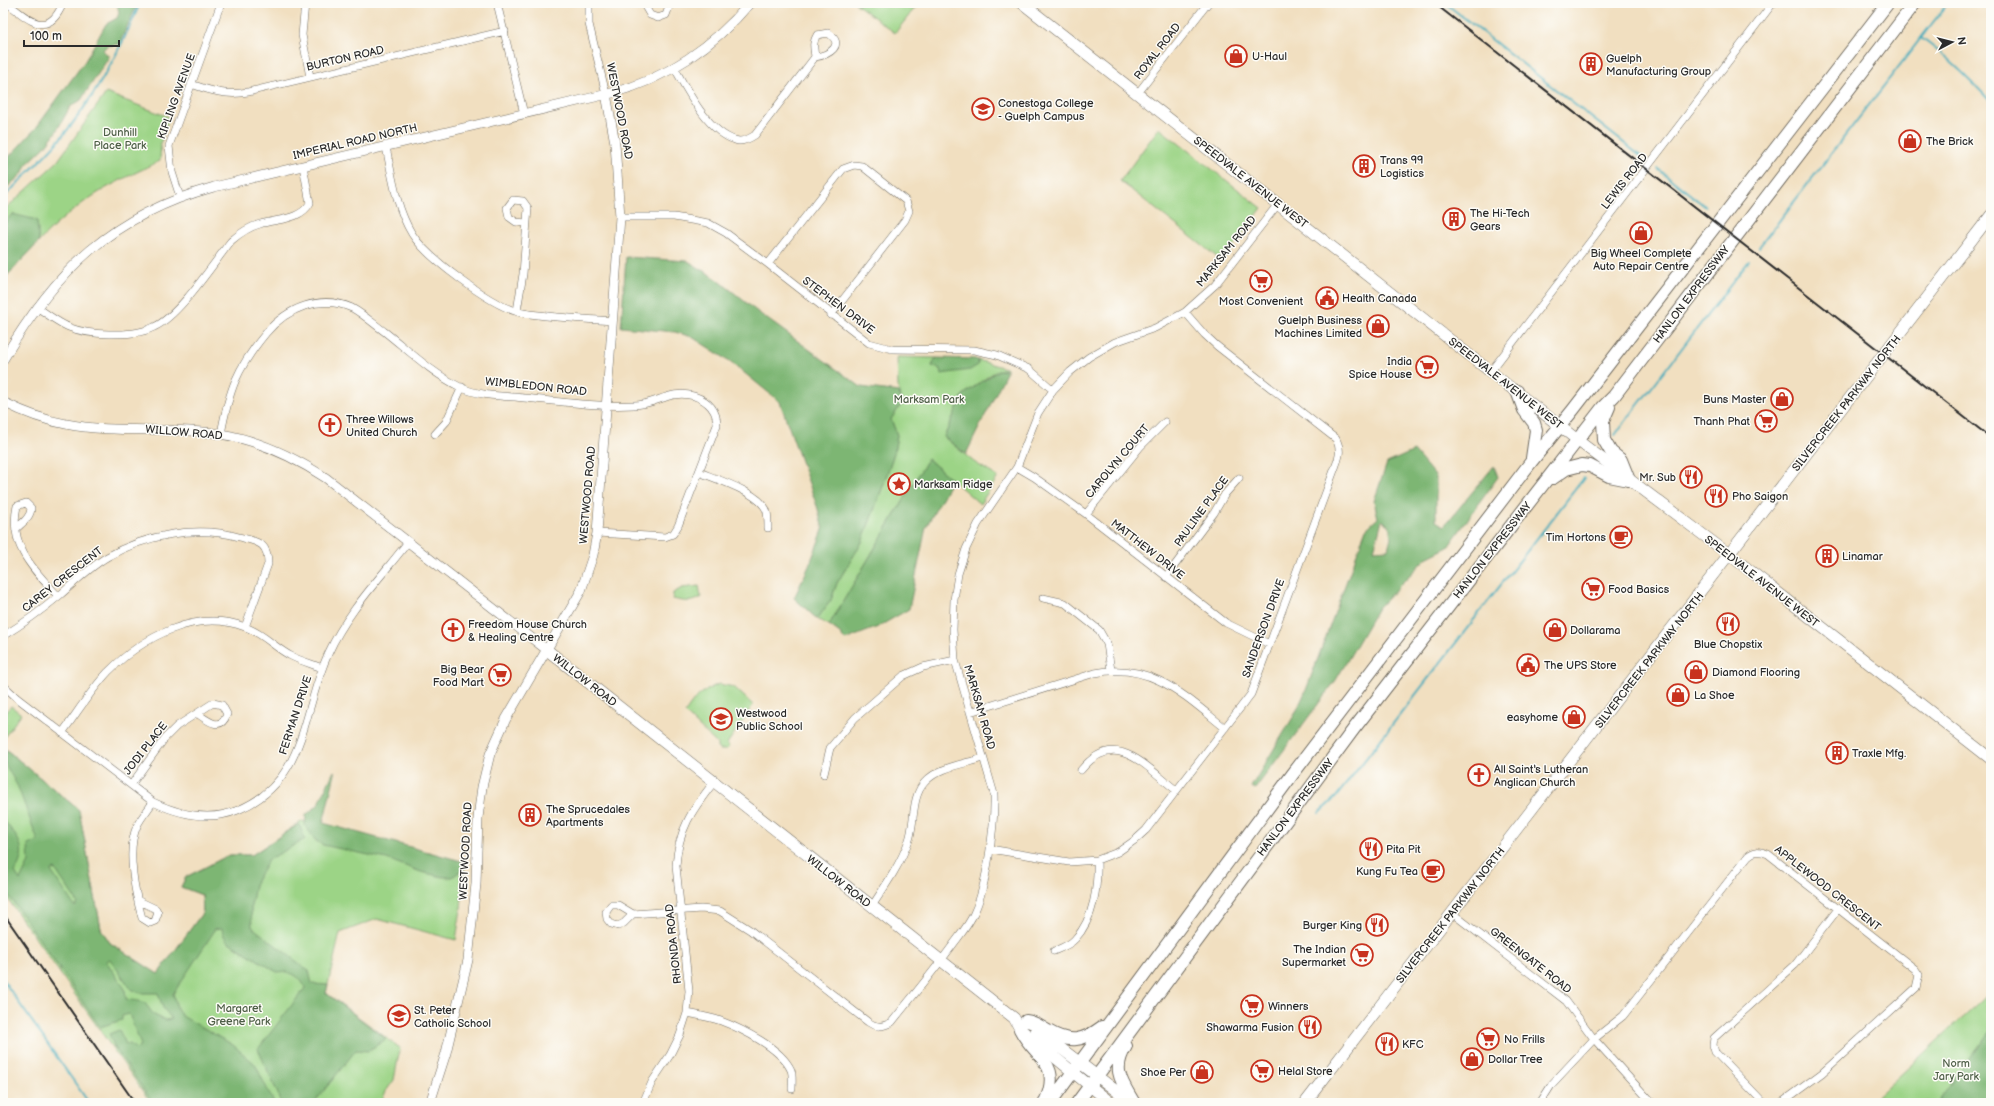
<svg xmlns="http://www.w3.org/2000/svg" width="1994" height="1106" font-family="'Balsamiq Sans',sans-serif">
  <rect width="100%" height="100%" fill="#fdfcf7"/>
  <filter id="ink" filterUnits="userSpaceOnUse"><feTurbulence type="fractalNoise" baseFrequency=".025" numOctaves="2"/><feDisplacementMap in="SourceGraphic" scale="8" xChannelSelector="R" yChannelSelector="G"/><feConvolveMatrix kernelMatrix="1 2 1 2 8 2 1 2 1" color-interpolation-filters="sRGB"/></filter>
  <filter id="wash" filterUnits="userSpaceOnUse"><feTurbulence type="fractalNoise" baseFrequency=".012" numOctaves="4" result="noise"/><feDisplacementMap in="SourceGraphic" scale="16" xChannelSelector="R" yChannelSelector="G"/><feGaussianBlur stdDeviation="0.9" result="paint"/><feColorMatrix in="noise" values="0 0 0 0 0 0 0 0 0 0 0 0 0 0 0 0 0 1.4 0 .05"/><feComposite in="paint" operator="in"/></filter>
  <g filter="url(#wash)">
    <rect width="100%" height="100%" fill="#f1dfc0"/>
    <path fill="#9cd486" stroke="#648058" d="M855,3H919L895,33Z
      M106,93L169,117L161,142L160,161C131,175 101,188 75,209C48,229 26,256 3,280V211L57,162Z
      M1159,128L1262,208L1222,261L1120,181Z
      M897,357L936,358L932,366L940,369L978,365V360L1008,369L999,370L990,375L963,395L944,437L974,462L998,477L980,504L928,459L829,625L817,619L831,600L837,583L862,542L883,486L894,453L897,435L891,419L901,405L898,387Z
      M699,586L701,597C693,604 682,601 673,599V593L682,588Z
      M719,684L734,687L753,705L727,744L729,747L726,750H720L717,748V744L685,713C694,698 702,691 719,684Z
      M11,706L21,714L3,739V717Z
      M3,747L79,810L101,929L110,943L158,974L203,912L202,895L181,887L186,877L229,855H252L302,821L465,862L461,909L456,940L377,919L340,933L326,993L400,1048L394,1080L386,1091L381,1103L377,1102L376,1103H151L3,892Z
      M1991,991V1103H1870Z"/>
    <path fill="#7db673" stroke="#54704f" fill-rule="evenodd" d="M117,3H138L119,44L107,46L103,50L109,57L81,100L70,107L56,132L45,147L26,165L22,174L3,191V163L36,128L85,61L106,24L117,18L119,13Z
      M12,214L37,220L39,242L3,280V226Z
      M626,257L688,261L717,279L759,313L861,387L899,392L901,405L891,419L897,435L894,453L883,486L862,542L837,583L831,600L817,619L794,598L809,566L823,530L818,509L780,402L731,362L692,337L675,332L621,327Z
      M936,358L975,359L978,360V365L970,370L941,374L940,369L932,366Z
      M999,370L1007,371L966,454L944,437L963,395Z
      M1414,451L1436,477V521L1444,526L1494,466L1498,477L1448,547L1426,558L1378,608L1336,680L1255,789L1251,787L1295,714L1306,690L1366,529L1378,518L1374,501L1387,463ZM1382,520L1389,525L1391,537L1388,549L1374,550Z
      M928,459L952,480L926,527L909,609L878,627L845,640L840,633L829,625Z
      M3,747L79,810L101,929L110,943L158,974L203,912L202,895L181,887L186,877L229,855H252L299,824L305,839L268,860L256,881L251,906L252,927L309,971L312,984L328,985L326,993L386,1039L368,1051L356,1050L314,1103H282L258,1049L305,988C301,976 289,970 277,972L227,941L223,934L222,928L214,929L213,933L173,994L178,1011L182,1016L233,1045L255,1064L274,1103H153L115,1048L109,1034L119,1030L126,1044H130L136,1049L141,1045L129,1014L122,1016V1020L100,1027L3,887V819C18,839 29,847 15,872L20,880L29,862L28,845L38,841L18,787L3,760ZM55,869L78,903L75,907L51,871ZM110,959L131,989L140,993H158L163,1008L172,1019L165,1020L154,1015L144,1002L126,999L125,989L106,961Z
      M334,771L335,774L323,823L465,862L464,869L452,877H443L421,872L387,859L323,845L316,841L305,826L306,815L318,805Z
      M1991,1031V1103H1938L1943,1095Z"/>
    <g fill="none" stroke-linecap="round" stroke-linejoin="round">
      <path stroke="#3caabb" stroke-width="2" d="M1445,3L1643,158
        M1921,38C1948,57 1969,78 1991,102
        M1658,169L1706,207
        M3,198C22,179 42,159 60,139C94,99 120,51 140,3
        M1759,247L1948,3
        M1615,435L1749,261
        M1319,813L1336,797L1584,478
        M3,980L89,1103"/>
    </g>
  </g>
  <g filter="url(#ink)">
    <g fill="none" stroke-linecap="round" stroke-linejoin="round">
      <g stroke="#706a5f" stroke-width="8">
        <path id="minor" d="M7,3C28,19 48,40 63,3
          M305,3L302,35L310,77
          M497,3L524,114
          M589,3V24L606,94
          M647,3L646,8L650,15L658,18L666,15L669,7V3
          M674,67C687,90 708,132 735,140C742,143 749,139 755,135L815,57C829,55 846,45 828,33L817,35C812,43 814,48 815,57
          M191,84C211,91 227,96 248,92L505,31
          M1138,93L1208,3
          M386,147C392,175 396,208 412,234C427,258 491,305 518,312C548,318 581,318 612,321
          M180,197L172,172L169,146L221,3
          M620,217H674L708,223L726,233L768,264L869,343L892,349L974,350L997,355L1029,369L1053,390
          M768,264L843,169L854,165L862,166L906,201L909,211L905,220L831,315
          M37,307C64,327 74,333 109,334C125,334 140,334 154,327C179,316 213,264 231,241C240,233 249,227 260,224C277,219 301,220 310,203L303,166
          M517,311L523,274L528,208L523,201L513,200L507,208L509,217L516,222L526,223
          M1491,371L1773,3
          M221,434C229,390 237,368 266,333C287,308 320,294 352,308C363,314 374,324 385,332C409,351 432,373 460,387C476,395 498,396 515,397C554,401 595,407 634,405C656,405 670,389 694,396C709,401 717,410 717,425L678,526L673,534L665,537L597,533
          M435,434L446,422L462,387
          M1017,467L1034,477L1086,514L1226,623L1269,644
          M699,472C716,479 762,493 767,512C768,517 768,523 768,528
          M1086,514L1140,447L1165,422
          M16,529C22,523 31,517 31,508L26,503L17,506C8,546 34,570 58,596
          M1166,577L1214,513L1225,494L1239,478
          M1043,598L1065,603L1099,630L1107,644L1111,670
          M3,636C23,624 42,610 60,595C75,582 90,567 107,557C145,535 196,525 239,537C258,542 268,542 268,564L245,627
          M3,685L17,698L153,802C180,815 209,822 238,810C308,781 301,712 329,652C347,612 382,576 408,542
          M970,712L1095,673C1151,661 1185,696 1225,728
          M62,733C77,713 91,690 108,672C142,638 196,608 245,627C263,633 275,648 291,656C301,661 312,664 322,668
          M1081,770C1115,728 1145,766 1176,790
          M824,774L830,748L855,718L903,676L923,667L955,660
          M131,785L165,738L177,726L213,703L222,705L227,714C221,732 208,721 198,714
          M990,849L1069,862L1097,860L1118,852L1135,840L1146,830L1251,694L1336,465C1340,455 1341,449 1336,439L1217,346L1204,334L1185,312
          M139,901L156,909L158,913L155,921L150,923L142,918C135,893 126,850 137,826C141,817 148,810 153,802
          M872,906C886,885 900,865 909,840C915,823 911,796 925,782C938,767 965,764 983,758
          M1452,913L1566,1001L1594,1039L1652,1103
          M633,914L618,905H611L606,912L607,919L611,924L618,926L624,923L633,914L701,909L720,911L750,930L868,1022C877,1028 883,1027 892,1022C912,997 933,972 952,946C960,935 969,925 974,913C987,886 995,824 994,794L955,660L953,630L954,600L958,574L966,549L978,524L1017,467L1038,413L1053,390L1070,372L1089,357L1115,342L1155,328L1185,312L1215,285L1278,204
          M1054,951C1061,948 1070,945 1075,939C1094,919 1098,886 1097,860
          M687,1013C698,1015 710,1017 721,1021C742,1029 781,1048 791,1070C793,1075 792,1084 792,1089
          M643,1103L652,1082L670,1055L680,1035L687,1013L689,991L676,866C678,830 692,810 714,782
          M1540,1103L1552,1084L1594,1039L1623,1016L1748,856C1755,850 1759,851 1768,854L1915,969L1919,975L1916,988L1822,1073L1781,1103
          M1764,1103L1715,1052L1713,1045L1714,1038L1795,965L1838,909"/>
      </g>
      <g stroke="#706a5f" stroke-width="10">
        <path id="tertiary" d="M3,360C56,270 112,215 214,187L612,93C666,79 714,46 750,3
          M3,402C23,412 43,420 66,424C115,434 170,426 220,434C259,440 294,457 326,478L547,650
          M430,1103L446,1053L468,960L476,884L478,818L482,787L490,754L506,719L581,591L593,555L597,533L620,217L615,143L606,94"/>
      </g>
      <g stroke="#706a5f" stroke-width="12">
        <path id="secondary" d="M1022,3L1585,446L1730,555L1991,759
          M547,650L1014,1018L1020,1029L1111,1103
          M1036,1029L1132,1103
          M1305,1103L1991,215"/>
      </g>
      <g stroke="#706a5f" stroke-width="14">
        <path id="trunk" d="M1517,391L1524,410L1534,423L1536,430L1532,458
          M1609,407L1603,421L1604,440L1611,452L1621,460L1629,480
          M1553,478L1566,469L1582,465L1590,466L1609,476L1629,480
          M1026,1021C1036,1022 1040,1027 1048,1031C1070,1044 1083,1041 1102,1027
          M1020,1029C1035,1059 1063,1062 1045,1102
          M1126,1046C1111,1070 1122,1082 1134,1103
          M1050,1103L1292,775L1531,462L1573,410L1888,3
          M1077,1103L1353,730L1603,407L1614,396L1915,3"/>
      </g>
      <use href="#minor" stroke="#fff" stroke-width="7"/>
      <use href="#tertiary" stroke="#fff" stroke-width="9"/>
      <use href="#secondary" stroke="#fff" stroke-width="11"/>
      <use href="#trunk" stroke="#fff" stroke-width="12"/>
      <path stroke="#2b2b2b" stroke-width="2" d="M1434,3L1991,438
        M3,913L135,1103"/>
    </g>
  </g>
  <defs>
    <g id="shop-ring" transform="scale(1.15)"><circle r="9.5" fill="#fdfcf7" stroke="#c8321e" stroke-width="1.5"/><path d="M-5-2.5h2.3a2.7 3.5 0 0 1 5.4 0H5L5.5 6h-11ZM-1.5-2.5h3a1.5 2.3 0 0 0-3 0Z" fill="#c8321e"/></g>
    <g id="building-ring" transform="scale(1.15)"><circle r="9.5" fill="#fdfcf7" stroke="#c8321e" stroke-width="1.5"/><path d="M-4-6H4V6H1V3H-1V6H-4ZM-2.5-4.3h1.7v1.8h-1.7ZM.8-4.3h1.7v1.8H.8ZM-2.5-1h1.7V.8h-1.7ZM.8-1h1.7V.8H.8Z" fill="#c8321e"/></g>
    <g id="university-ring" transform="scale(1.15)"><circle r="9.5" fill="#fdfcf7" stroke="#c8321e" stroke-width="1.5"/><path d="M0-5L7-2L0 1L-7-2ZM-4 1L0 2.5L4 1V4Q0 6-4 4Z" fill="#c8321e"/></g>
    <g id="supermarket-ring" transform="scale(1.15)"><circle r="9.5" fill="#fdfcf7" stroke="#c8321e" stroke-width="1.5"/><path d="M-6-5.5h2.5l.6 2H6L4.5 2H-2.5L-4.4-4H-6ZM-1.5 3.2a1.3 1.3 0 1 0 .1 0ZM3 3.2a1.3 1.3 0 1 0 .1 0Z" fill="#c8321e"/></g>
    <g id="civic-ring" transform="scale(1.15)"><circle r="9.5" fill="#fdfcf7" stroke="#c8321e" stroke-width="1.5"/><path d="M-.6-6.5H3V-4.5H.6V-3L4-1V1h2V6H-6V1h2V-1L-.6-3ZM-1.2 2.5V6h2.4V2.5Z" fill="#c8321e"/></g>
    <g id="church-ring" transform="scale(1.15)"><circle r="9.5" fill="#fdfcf7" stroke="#c8321e" stroke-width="1.5"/><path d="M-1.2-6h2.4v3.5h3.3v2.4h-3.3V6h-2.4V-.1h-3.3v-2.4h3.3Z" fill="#c8321e"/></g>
    <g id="restaurant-ring" transform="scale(1.15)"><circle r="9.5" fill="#fdfcf7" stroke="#c8321e" stroke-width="1.5"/><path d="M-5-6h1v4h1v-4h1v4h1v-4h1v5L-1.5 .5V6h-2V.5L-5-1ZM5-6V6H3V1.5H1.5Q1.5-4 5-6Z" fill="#c8321e"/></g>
    <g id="sight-ring" transform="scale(1.15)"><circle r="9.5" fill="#fdfcf7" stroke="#c8321e" stroke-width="1.5"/><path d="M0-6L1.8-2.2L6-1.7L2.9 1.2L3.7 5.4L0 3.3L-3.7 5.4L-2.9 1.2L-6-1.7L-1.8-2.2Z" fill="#c8321e"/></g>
    <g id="cafe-ring" transform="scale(1.15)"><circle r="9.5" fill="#fdfcf7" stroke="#c8321e" stroke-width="1.5"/><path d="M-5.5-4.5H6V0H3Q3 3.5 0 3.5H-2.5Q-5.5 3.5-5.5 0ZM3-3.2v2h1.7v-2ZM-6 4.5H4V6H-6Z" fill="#c8321e"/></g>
    <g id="school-ring" transform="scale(1.15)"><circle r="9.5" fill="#fdfcf7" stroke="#c8321e" stroke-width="1.5"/><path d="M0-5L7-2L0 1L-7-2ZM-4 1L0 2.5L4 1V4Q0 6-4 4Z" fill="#c8321e"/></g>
  </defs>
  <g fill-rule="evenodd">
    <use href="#shop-ring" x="1236" y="56"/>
    <use href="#building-ring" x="1591" y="64"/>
    <use href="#university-ring" x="983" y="109"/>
    <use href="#shop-ring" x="1910" y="141"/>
    <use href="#building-ring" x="1364" y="166"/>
    <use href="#building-ring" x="1454" y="219"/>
    <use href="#shop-ring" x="1641" y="233"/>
    <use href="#supermarket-ring" x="1261" y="281"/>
    <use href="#civic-ring" x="1327" y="298"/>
    <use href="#shop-ring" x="1378" y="326"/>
    <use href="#supermarket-ring" x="1427" y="367"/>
    <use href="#shop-ring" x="1782" y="399"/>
    <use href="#supermarket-ring" x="1766" y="421"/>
    <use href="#church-ring" x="330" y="425"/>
    <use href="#restaurant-ring" x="1691" y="477"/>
    <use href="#sight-ring" x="899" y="484"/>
    <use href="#restaurant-ring" x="1716" y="496"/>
    <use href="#cafe-ring" x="1621" y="537"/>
    <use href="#building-ring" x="1827" y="556"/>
    <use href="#supermarket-ring" x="1593" y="589"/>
    <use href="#restaurant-ring" x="1728" y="624"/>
    <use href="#church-ring" x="453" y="630"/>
    <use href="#shop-ring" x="1555" y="630"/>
    <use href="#civic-ring" x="1528" y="665"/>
    <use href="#shop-ring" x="1696" y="672"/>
    <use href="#supermarket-ring" x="500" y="675"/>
    <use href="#shop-ring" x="1678" y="695"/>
    <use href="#shop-ring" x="1574" y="717"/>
    <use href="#school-ring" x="721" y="719"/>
    <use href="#building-ring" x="1837" y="753"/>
    <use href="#church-ring" x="1479" y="775"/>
    <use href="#building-ring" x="530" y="815"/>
    <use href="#restaurant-ring" x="1371" y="849"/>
    <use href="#cafe-ring" x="1433" y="871"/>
    <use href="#restaurant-ring" x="1377" y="925"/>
    <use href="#supermarket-ring" x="1362" y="955"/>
    <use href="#supermarket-ring" x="1252" y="1006"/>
    <use href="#school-ring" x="399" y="1016"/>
    <use href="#restaurant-ring" x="1310" y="1027"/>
    <use href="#supermarket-ring" x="1488" y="1039"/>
    <use href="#restaurant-ring" x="1387" y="1044"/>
    <use href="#shop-ring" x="1472" y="1059"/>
    <use href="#supermarket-ring" x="1262" y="1071"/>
    <use href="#shop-ring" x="1202" y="1072"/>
  </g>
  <g text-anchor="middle" stroke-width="3" stroke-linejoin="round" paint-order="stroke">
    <g font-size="11" fill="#2b2b2b" stroke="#fdfcf7">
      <text transform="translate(1157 51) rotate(-52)" y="4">ROYAL ROAD</text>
      <text transform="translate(345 58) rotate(-13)" y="4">BURTON ROAD</text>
      <text transform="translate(176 96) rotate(-70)" y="4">KIPLING AVENUE</text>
      <text transform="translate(620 111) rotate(79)" y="4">WESTWOOD ROAD</text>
      <text transform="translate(355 141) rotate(-13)" y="4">IMPERIAL ROAD NORTH</text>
      <text transform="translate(1624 181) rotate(-52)" y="4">LEWIS ROAD</text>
      <text transform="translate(1251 182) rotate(38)" y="4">SPEEDVALE AVENUE WEST</text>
      <text transform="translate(1226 251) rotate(-51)" y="4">MARKSAM ROAD</text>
      <text transform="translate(1691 294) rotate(-53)" y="4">HANLON EXPRESSWAY</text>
      <text transform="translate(839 305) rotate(37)" y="4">STEPHEN DRIVE</text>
      <text transform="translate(1506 383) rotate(38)" y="4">SPEEDVALE AVENUE WEST</text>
      <text transform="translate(536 386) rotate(6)" y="4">WIMBLEDON ROAD</text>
      <text transform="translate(1846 403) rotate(-52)" y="4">SILVERCREEK PARKWAY NORTH</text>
      <text transform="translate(184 432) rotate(5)" y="4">WILLOW ROAD</text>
      <text transform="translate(1117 461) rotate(-50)" y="4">CAROLYN COURT</text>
      <text transform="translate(587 495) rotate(-85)" y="4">WESTWOOD ROAD</text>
      <text transform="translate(1201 511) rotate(-54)" y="4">PAULINE PLACE</text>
      <text transform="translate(1148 549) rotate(38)" y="4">MATTHEW DRIVE</text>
      <text transform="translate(1492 550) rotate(-52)" y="4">HANLON EXPRESSWAY</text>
      <text transform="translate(62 579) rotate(-38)" y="4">CAREY CRESCENT</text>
      <text transform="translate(1762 581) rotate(38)" y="4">SPEEDVALE AVENUE WEST</text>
      <text transform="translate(1263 628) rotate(-70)" y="4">SANDERSON DRIVE</text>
      <text transform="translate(1649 660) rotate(-52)" y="4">SILVERCREEK PARKWAY NORTH</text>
      <text transform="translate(585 680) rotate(38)" y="4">WILLOW ROAD</text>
      <text transform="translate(980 707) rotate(74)" y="4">MARKSAM ROAD</text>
      <text transform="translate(295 715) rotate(-72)" y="4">FERMAN DRIVE</text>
      <text transform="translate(145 748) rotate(-52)" y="4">JODI PLACE</text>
      <text transform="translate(1295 807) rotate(-53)" y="4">HANLON EXPRESSWAY</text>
      <text transform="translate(465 851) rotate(-87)" y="4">WESTWOOD ROAD</text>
      <text transform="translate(839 881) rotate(38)" y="4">WILLOW ROAD</text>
      <text transform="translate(1828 888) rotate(38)" y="4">APPLEWOOD CRESCENT</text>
      <text transform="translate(1450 915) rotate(-52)" y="4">SILVERCREEK PARKWAY NORTH</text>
      <text transform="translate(673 944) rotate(-96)" y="4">RHONDA ROAD</text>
      <text transform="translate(1531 960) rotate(38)" y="4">GREENGATE ROAD</text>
    </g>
    <g font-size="11" fill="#2b2b2b" stroke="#fdfcf7" text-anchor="start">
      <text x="1252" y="60">U-Haul</text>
      <text x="1606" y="62">Guelph<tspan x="1606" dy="13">Manufacturing Group</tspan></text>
      <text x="998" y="107">Conestoga College<tspan x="998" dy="13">- Guelph Campus</tspan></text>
      <text x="1926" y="145">The Brick</text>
      <text x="1380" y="164">Trans 99<tspan x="1380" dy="13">Logistics</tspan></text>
      <text x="1470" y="217">The Hi-Tech<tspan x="1470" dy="13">Gears</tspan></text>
      <text x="1641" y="257" text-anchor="middle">Big Wheel Complete<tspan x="1641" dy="13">Auto Repair Centre</tspan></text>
      <text x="1342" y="302">Health Canada</text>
      <text x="1261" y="305" text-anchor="middle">Most Convenient</text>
      <text x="1362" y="324" text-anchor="end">Guelph Business<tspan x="1362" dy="13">Machines Limited</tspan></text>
      <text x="1412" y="365" text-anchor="end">India<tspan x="1412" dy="13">Spice House</tspan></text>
      <text x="1766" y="403" text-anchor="end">Buns Master</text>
      <text x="346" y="423">Three Willows<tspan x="346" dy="13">United Church</tspan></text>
      <text x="1750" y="425" text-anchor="end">Thanh Phat</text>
      <text x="1676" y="481" text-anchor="end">Mr. Sub</text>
      <text x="914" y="488">Marksam Ridge</text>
      <text x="1732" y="500">Pho Saigon</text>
      <text x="1606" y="541" text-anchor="end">Tim Hortons</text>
      <text x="1842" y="560">Linamar</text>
      <text x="1608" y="593">Food Basics</text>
      <text x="468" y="628">Freedom House Church<tspan x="468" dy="13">&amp; Healing Centre</tspan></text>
      <text x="1570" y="634">Dollarama</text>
      <text x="1728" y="648" text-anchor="middle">Blue Chopstix</text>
      <text x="1544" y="669">The UPS Store</text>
      <text x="484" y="673" text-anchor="end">Big Bear<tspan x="484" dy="13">Food Mart</tspan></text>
      <text x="1712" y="676">Diamond Flooring</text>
      <text x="1694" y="699">La Shoe</text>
      <text x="736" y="717">Westwood<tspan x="736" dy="13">Public School</tspan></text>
      <text x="1558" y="721" text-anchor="end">easyhome</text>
      <text x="1852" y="757">Traxle Mfg.</text>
      <text x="1494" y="773">All Saint's Lutheran<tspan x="1494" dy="13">Anglican Church</tspan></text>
      <text x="546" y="813">The Sprucedales<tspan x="546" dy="13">Apartments</tspan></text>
      <text x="1386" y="853">Pita Pit</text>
      <text x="1418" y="875" text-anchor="end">Kung Fu Tea</text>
      <text x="1362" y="929" text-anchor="end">Burger King</text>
      <text x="1346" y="953" text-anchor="end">The Indian<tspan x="1346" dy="13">Supermarket</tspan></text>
      <text x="1268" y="1010">Winners</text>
      <text x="414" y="1014">St. Peter<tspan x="414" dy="13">Catholic School</tspan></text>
      <text x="1294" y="1031" text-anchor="end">Shawarma Fusion</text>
      <text x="1504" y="1043">No Frills</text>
      <text x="1402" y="1048">KFC</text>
      <text x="1488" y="1063">Dollar Tree</text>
      <text x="1278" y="1075">Helal Store</text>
      <text x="1186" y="1076" text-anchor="end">Shoe Per</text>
    </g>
    <g font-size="11" fill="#4d5e46" stroke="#fdfcf7">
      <text x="120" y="136">Dunhill<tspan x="120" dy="13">Place Park</tspan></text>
      <text x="929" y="403">Marksam Park</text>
      <text x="239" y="1012">Margaret<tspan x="239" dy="13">Greene Park</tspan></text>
      <text x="1956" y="1067">Norm<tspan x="1956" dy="13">Jary Park</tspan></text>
    </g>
  </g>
  <rect width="1994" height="1106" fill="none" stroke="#fdfcf7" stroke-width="16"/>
  <g transform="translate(1952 42) rotate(83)" stroke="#fdfcf7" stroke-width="3" paint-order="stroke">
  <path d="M0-3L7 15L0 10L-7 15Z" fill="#2b2b2b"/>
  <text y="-6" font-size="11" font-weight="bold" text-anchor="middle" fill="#2b2b2b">N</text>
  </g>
  <path d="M24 40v6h95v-6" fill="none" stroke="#2b2b2b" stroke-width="2"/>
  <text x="30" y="40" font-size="12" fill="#2b2b2b" stroke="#fdfcf7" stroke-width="3" paint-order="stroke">100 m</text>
</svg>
